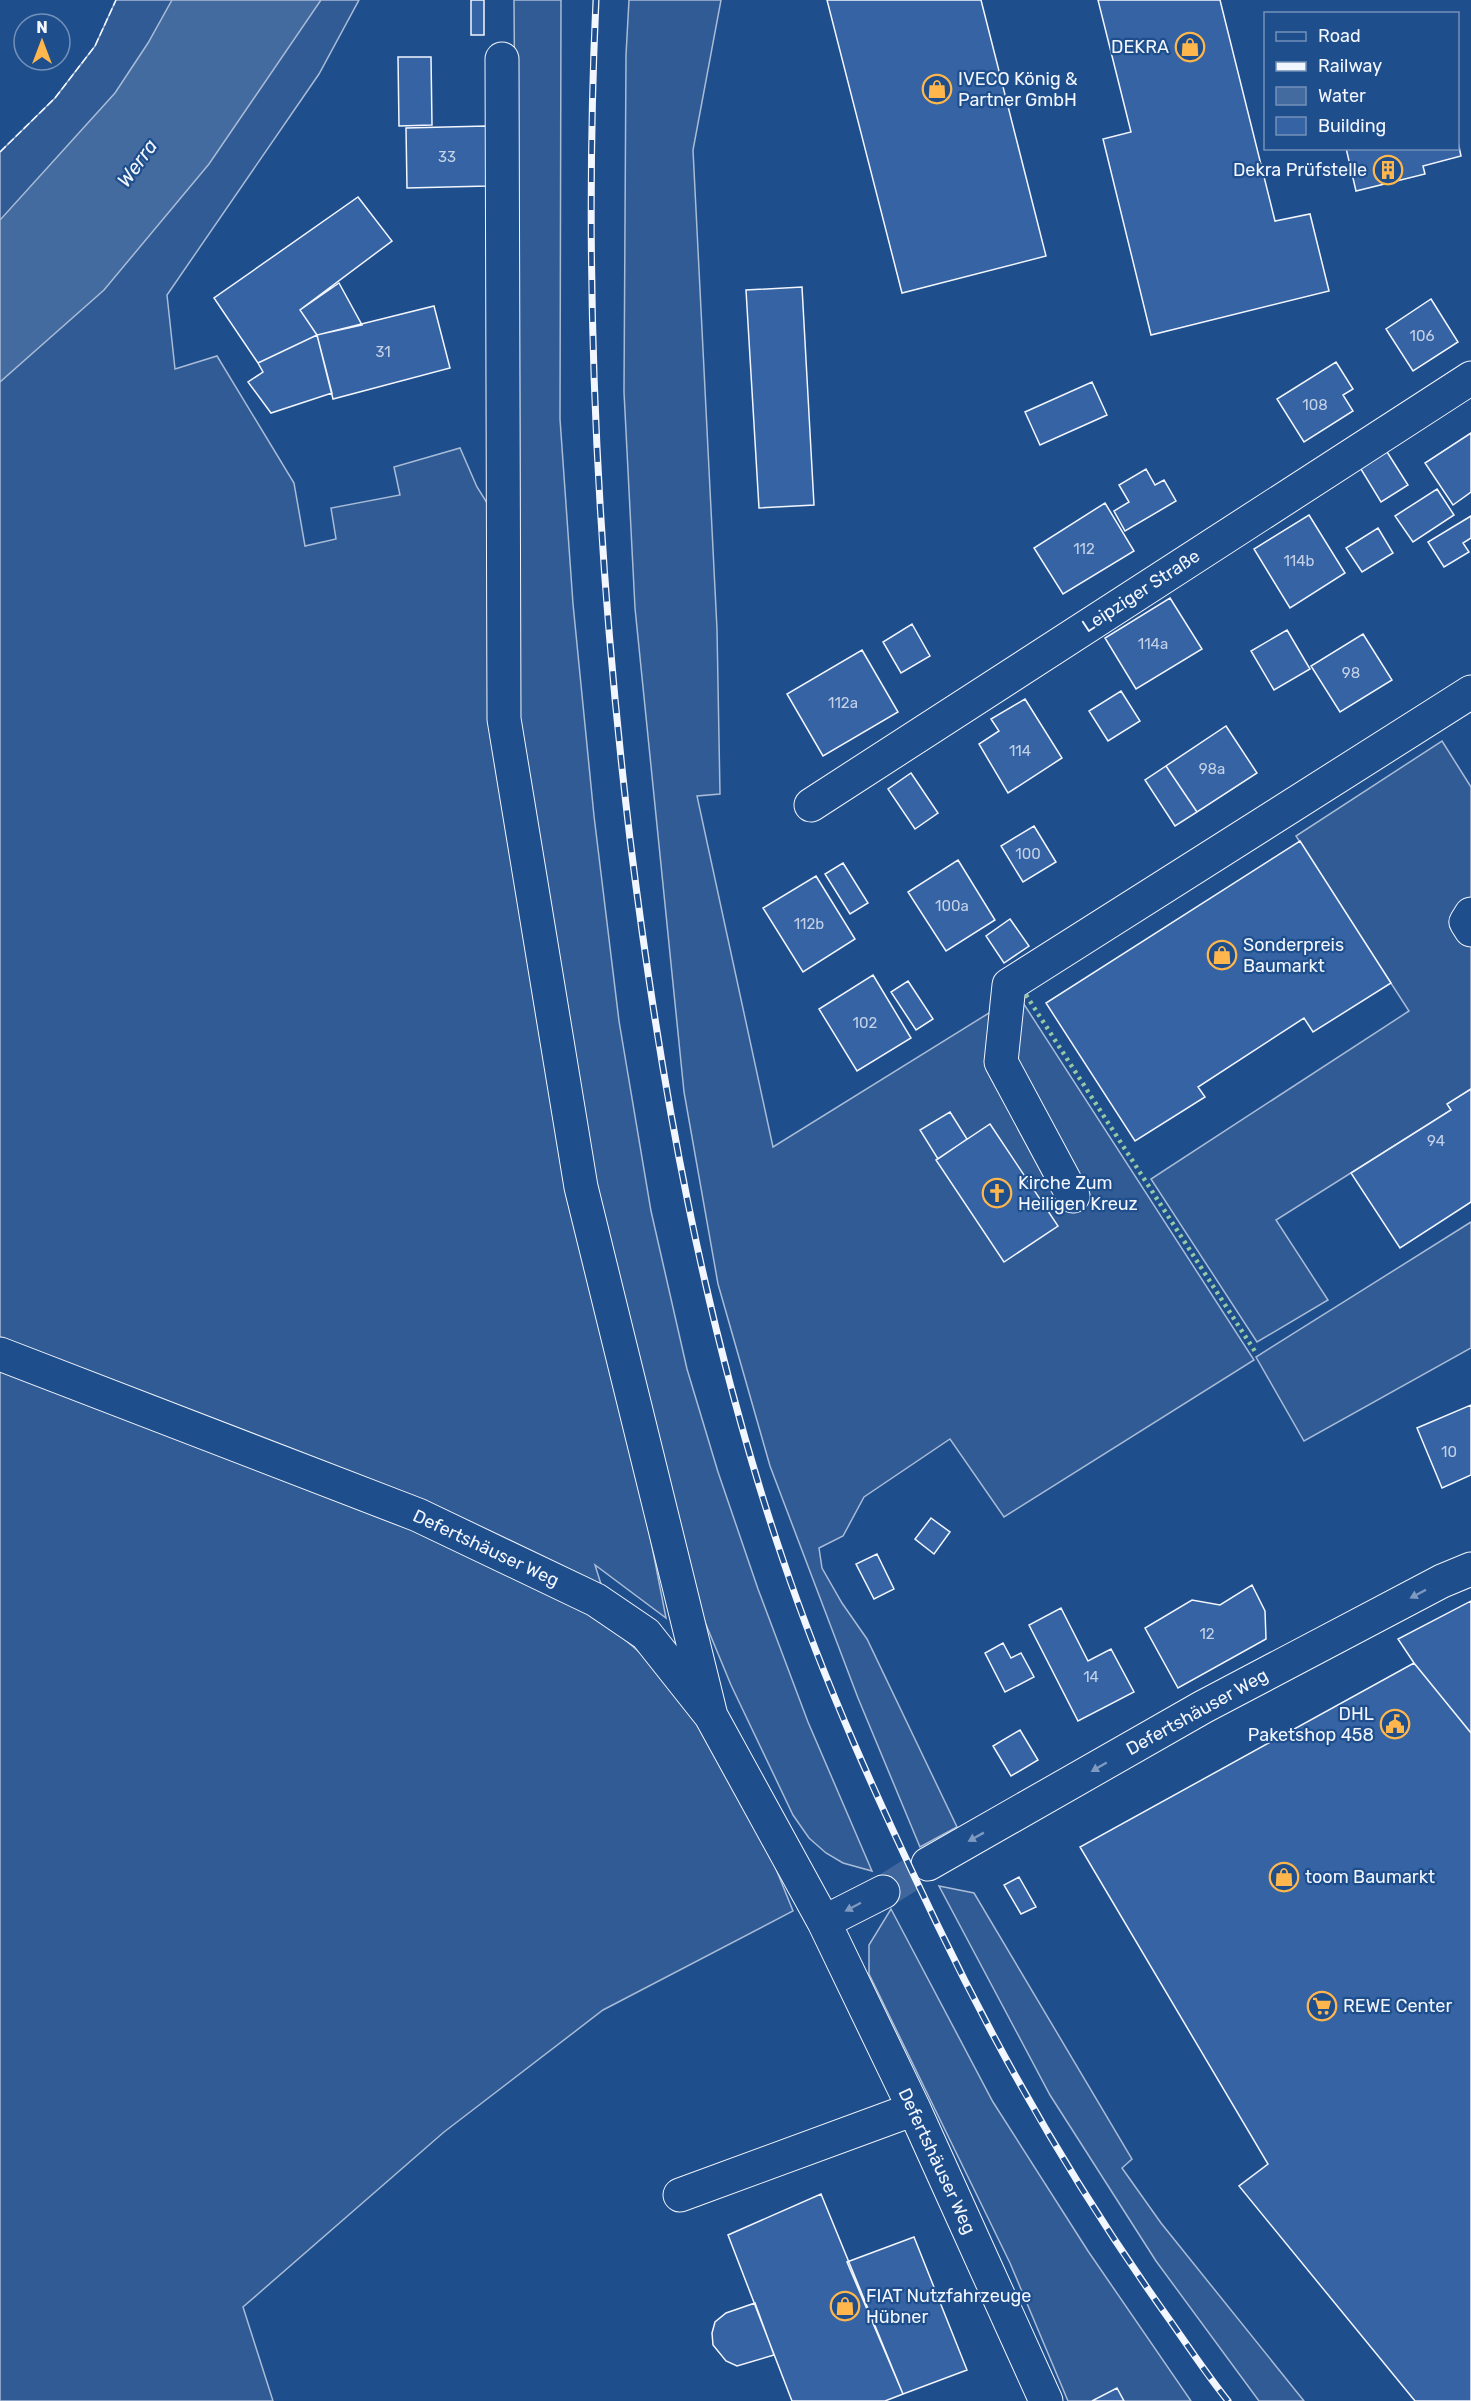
<svg xmlns="http://www.w3.org/2000/svg" width="1471" height="2401" font-family="Rubik,sans-serif">
  <rect width="100%" height="100%" fill="#1f4e8c"/>
  <path fill="#305b95" stroke="#a8bbd7" stroke-width="1.5" d="M116,0H359L319,74L167,295L175,369L217,356L294,483L305,546L336,539L331,508L400,495L394,467L460,448L477,487L489,506V713L666,1618L595,1565L616,1632L658,1668L706,1733L768,1849L793,1911L603,2010L444,2132L243,2307L273,2401H0V152L55,98L95,46Z
    M514,0H561L560,419L573,604L594,816L619,1021L651,1211L687,1369L718,1472L758,1589L808,1722L872,1871L843,1863L826,1853L809,1838L793,1815L731,1685L700,1610L600,1229L519,712Z
    M629,0H721L693,150L717,629L720,794L697,796L773,1147L1018,995L1254,1360L1004,1517L950,1439L864,1497L843,1536L819,1548L822,1568L842,1603L867,1639L957,1827L920,1847L858,1698L770,1466L718,1284L684,1092L635,608L624,392L626,55Z
    M1442,741L1471,787V1089L1448,1104L1451,1110L1276,1220L1328,1300L1257,1342L1151,1179L1409,1011L1296,836Z
    M1471,1222V1348L1304,1441L1256,1357Z
    M939,1886L974,1893L1132,2159L1122,2168L1161,2223L1304,2401H1259L1156,2261L1050,2095Z
    M891,1909L993,2102L1088,2251L1191,2401H1068L1010,2263L869,1974V1945Z"/>
  <path fill="#446ba0" stroke="#a8bbd7" stroke-width="1.5" d="M172,0H321L209,164L104,290L0,382V220L115,93L148,43Z"/>
  <path fill="#3563a3" stroke="#f2f6ff" stroke-width="1.5" d="M471,0H484V35H471Z
    M827,0H981L1046,256L902,293Z
    M1098,0H1220L1275,221L1310,214L1329,291L1151,335L1103,139L1131,132Z
    M398,57H431L432,125L399,126Z
    M486,126L488,186L407,188L406,128Z
    M1458,142L1461,156L1423,166L1425,174L1356,191L1346,148H1458Z
    M358,197L392,241L300,310L317,335L258,363L214,298Z
    M339,283L362,325L317,335L300,310Z
    M802,287L814,505L759,508L746,290Z
    M1431,299L1458,342L1413,371L1386,329Z
    M434,306L450,368L333,399L317,335Z
    M317,335L332,393L271,413L248,382L263,372L258,363Z
    M1336,362L1353,389L1343,395L1353,411L1304,442L1277,399Z
    M1092,382L1107,415L1040,445L1025,412Z
    M1471,433V492L1453,505L1425,463Z
    M1382,444L1408,485L1381,502L1356,461Z
    M1146,469L1155,485L1164,480L1176,501L1125,531L1114,511L1129,502L1119,485Z
    M1437,489L1454,515L1413,542L1395,516Z
    M1105,503L1134,551L1063,594L1034,548Z
    M1309,515L1345,573L1290,608L1254,549Z
    M1471,516V538L1463,543L1469,552L1444,567L1428,542Z
    M1378,528L1393,553L1362,572L1346,548Z
    M1170,598L1202,649L1136,689L1105,638Z
    M912,624L930,656L901,673L883,642Z
    M1287,630L1310,669L1274,690L1251,651Z
    M1363,634L1392,680L1340,712L1311,666Z
    M862,650L898,712L823,756L787,694Z
    M1121,691L1140,721L1108,741L1089,711Z
    M1025,699L1062,758L1008,793L979,744L999,731L991,719Z
    M1226,726L1257,773L1197,812L1166,766Z
    M1166,766L1197,812L1175,826L1145,780Z
    M911,773L938,813L915,829L888,789Z
    M1034,826L1056,862L1023,882L1001,846Z
    M1300,841L1391,983L1313,1032L1304,1018L1198,1087L1205,1097L1135,1141L1046,1003Z
    M958,860L995,920L946,951L908,892Z
    M843,863L868,903L850,914L825,874Z
    M816,876L855,939L803,972L763,908Z
    M1010,919L1029,946L1004,963L986,936Z
    M873,975L911,1038L857,1071L819,1009Z
    M908,981L933,1019L916,1030L891,992Z
    M1471,1089V1202L1400,1248L1351,1173L1451,1110L1447,1104Z
    M950,1112L967,1139L938,1159L920,1130Z
    M990,1124L1058,1226L1004,1262L936,1160Z
    M1471,1405V1475L1442,1488L1417,1428Z
    M931,1518L950,1532L934,1554L915,1539Z
    M877,1554L894,1589L874,1599L856,1564Z
    M1252,1585L1265,1611L1266,1639L1178,1688L1145,1628L1192,1600L1220,1605Z
    M1471,1601V1733L1414,1663L1398,1639Z
    M1061,1608L1088,1661L1111,1649L1134,1692L1078,1721L1029,1625Z
    M1003,1643L1011,1658L1021,1653L1034,1677L1005,1692L985,1653Z
    M1414,1663L1471,1733V2401H1415L1239,2186L1268,2164L1080,1847Z
    M1020,1730L1038,1760L1011,1776L993,1746Z
    M1019,1877L1036,1907L1021,1914L1004,1885Z
    M821,2194L903,2394L885,2401H792L728,2235Z
    M914,2237L967,2370L903,2394L847,2262Z
    M755,2303L774,2355L737,2366L726,2361L713,2345L712,2333L715,2322L726,2313Z
    M1117,2388L1124,2401H1092Z"/>
  <g fill="none" stroke-linecap="round" stroke-linejoin="round">
    <path stroke="#3f679d" stroke-width="33" stroke-dasharray="33 16" stroke-linecap="butt" d="M883,1892L928,1864"/>
    <g stroke="#f2f6ff" stroke-width="35">
      <path id="minor" d="M502,59L504,719L581,1187L711,1716
        M811,805L1471,378
        M1471,914L1466,922L1471,930
        M1073,1196L1001,1062L1009,985L1471,692
        M0,1354L418,1515L596,1600L646,1634L711,1716L824,1922L914,2109L1046,2401
        M928,1864L1203,1707L1442,1581L1471,1569
        M824,1922L883,1892
        M680,2195L914,2109"/>
    </g>
    <use href="#minor" stroke="#1f4e8c" stroke-width="33"/>
    <g stroke="#f2f6ff" stroke-width="7">
      <path id="rail" d="M596,0C583,280 597,561 630,839C660,1083 704,1327 783,1560C825,1685 880,1805 937,1924C1003,2062 1079,2193 1169,2319C1188,2346 1207,2375 1228,2401"/>
    </g>
    <use href="#rail" stroke="#1f4e8c" stroke-width="4.5" stroke-dasharray="14" stroke-linecap="butt"/>
    <path stroke="#97c8a6" stroke-width="4.5" stroke-dasharray="3 4.5" stroke-linecap="butt" d="M1026,995L1256,1353"/>
    <path stroke="#f2f6ff" stroke-width="1.5" stroke-dasharray="8 3" stroke-linecap="butt" d="M0,152L55,98L95,46L116,0"/>
  </g>
  <defs><path id="oneway-solid" d="M-6-.8H1V-3.2L6.5 0L1 3.2V.8H-6Z" transform="scale(1.5)"/></defs>
  <g fill="#7e9ac0">
    <use href="#oneway-solid" transform="translate(1418 1594) rotate(152)"/>
    <use href="#oneway-solid" transform="translate(1099 1767) rotate(150)"/>
    <use href="#oneway-solid" transform="translate(976 1837) rotate(151)"/>
    <use href="#oneway-solid" transform="translate(853 1907) rotate(152)"/>
  </g>
  <defs>
    <g id="shop-ring" transform="scale(1.5)"><circle r="9.5" fill="#1f4e8c" stroke="#ffb74d" stroke-width="1.5"/><path d="M-5-2.5h2.3a2.7 3.5 0 0 1 5.4 0H5L5.5 6h-11ZM-1.5-2.5h3a1.5 2.3 0 0 0-3 0Z" fill="#ffb74d"/></g>
    <g id="building-ring" transform="scale(1.5)"><circle r="9.5" fill="#1f4e8c" stroke="#ffb74d" stroke-width="1.5"/><path d="M-4-6H4V6H1V3H-1V6H-4ZM-2.5-4.3h1.7v1.8h-1.7ZM.8-4.3h1.7v1.8H.8ZM-2.5-1h1.7V.8h-1.7ZM.8-1h1.7V.8H.8Z" fill="#ffb74d"/></g>
    <g id="church-ring" transform="scale(1.5)"><circle r="9.5" fill="#1f4e8c" stroke="#ffb74d" stroke-width="1.5"/><path d="M-1.2-6h2.4v3.5h3.3v2.4h-3.3V6h-2.4V-.1h-3.3v-2.4h3.3Z" fill="#ffb74d"/></g>
    <g id="civic-ring" transform="scale(1.5)"><circle r="9.5" fill="#1f4e8c" stroke="#ffb74d" stroke-width="1.5"/><path d="M-.6-6.5H3V-4.5H.6V-3L4-1V1h2V6H-6V1h2V-1L-.6-3ZM-1.2 2.5V6h2.4V2.5Z" fill="#ffb74d"/></g>
    <g id="supermarket-ring" transform="scale(1.5)"><circle r="9.5" fill="#1f4e8c" stroke="#ffb74d" stroke-width="1.5"/><path d="M-6-5.5h2.5l.6 2H6L4.5 2H-2.5L-4.4-4H-6ZM-1.5 3.2a1.3 1.3 0 1 0 .1 0ZM3 3.2a1.3 1.3 0 1 0 .1 0Z" fill="#ffb74d"/></g>
  </defs>
  <g fill-rule="evenodd">
    <use href="#shop-ring" x="1190" y="47"/>
    <use href="#shop-ring" x="937" y="89"/>
    <use href="#building-ring" x="1388" y="170"/>
    <use href="#shop-ring" x="1222" y="955"/>
    <use href="#church-ring" x="997" y="1193"/>
    <use href="#civic-ring" x="1395" y="1724"/>
    <use href="#shop-ring" x="1284" y="1877"/>
    <use href="#supermarket-ring" x="1322" y="2006"/>
    <use href="#shop-ring" x="845" y="2306"/>
  </g>
  <g text-anchor="middle" stroke-width="4.5" stroke-linejoin="round" paint-order="stroke">
    <g font-size="15" fill="#c3d1e8">
      <text x="447" y="162">33</text>
      <text x="1422" y="341">106</text>
      <text x="383" y="357">31</text>
      <text x="1315" y="410">108</text>
      <text x="1084" y="554">112</text>
      <text x="1299" y="566">114b</text>
      <text x="1153" y="649">114a</text>
      <text x="1351" y="678">98</text>
      <text x="843" y="708">112a</text>
      <text x="1020" y="756">114</text>
      <text x="1212" y="774">98a</text>
      <text x="1028" y="859">100</text>
      <text x="952" y="911">100a</text>
      <text x="809" y="929">112b</text>
      <text x="865" y="1028">102</text>
      <text x="1436" y="1146">94</text>
      <text x="1449" y="1457">10</text>
      <text x="1207" y="1639">12</text>
      <text x="1091" y="1682">14</text>
    </g>
    <g font-size="18" fill="#f2f6ff" stroke="#1f4e8c" text-anchor="start">
      <text x="1169" y="53" text-anchor="end">DEKRA</text>
      <text x="958" y="85">IVECO König &amp;<tspan x="958" dy="21">Partner GmbH</tspan></text>
      <text x="1367" y="176" text-anchor="end">Dekra Prüfstelle</text>
      <text x="1243" y="951">Sonderpreis<tspan x="1243" dy="21">Baumarkt</tspan></text>
      <text x="1018" y="1189">Kirche Zum<tspan x="1018" dy="21">Heiligen Kreuz</tspan></text>
      <text x="1374" y="1720" text-anchor="end">DHL<tspan x="1374" dy="21">Paketshop 458</tspan></text>
      <text x="1305" y="1883">toom Baumarkt</text>
      <text x="1343" y="2012">REWE Center</text>
      <text x="866" y="2302">FIAT Nutzfahrzeuge<tspan x="866" dy="21">Hübner</tspan></text>
    </g>
    <g font-size="18" fill="#f2f6ff" stroke="#1f4e8c">
      <text transform="translate(1141 591) rotate(-33)" y="6">Leipziger Straße</text>
      <text transform="translate(486 1548) rotate(25)" y="6">Defertshäuser Weg</text>
      <text transform="translate(1197 1712) rotate(-29)" y="6">Defertshäuser Weg</text>
      <text transform="translate(937 2161) rotate(65)" y="6">Defertshäuser Weg</text>
    </g>
    <g font-size="20" font-style="italic" fill="#f2f6ff" stroke="#1f4e8c">
      <text transform="translate(137 163) rotate(-54)" y="7">Werra</text>
    </g>
  </g>
  <rect x="1264" y="12" width="195" height="138" fill="#1f4e8c" stroke="#7391ba" stroke-width="1.5"/>
  <rect x="1276" y="32" width="30" height="9" fill="#1f4e8c" stroke="#7391ba" stroke-width="1.5"/>
  <text x="1318" y="42" font-size="18" fill="#f2f6ff">Road</text>
  <rect x="1276" y="62" width="30" height="9" fill="#f2f6ff" stroke="#7391ba" stroke-width="1.5"/>
  <text x="1318" y="72" font-size="18" fill="#f2f6ff">Railway</text>
  <rect x="1276" y="87" width="30" height="18" fill="#446ba0" stroke="#7391ba" stroke-width="1.5"/>
  <text x="1318" y="102" font-size="18" fill="#f2f6ff">Water</text>
  <rect x="1276" y="117" width="30" height="18" fill="#3563a3" stroke="#7391ba" stroke-width="1.5"/>
  <text x="1318" y="132" font-size="18" fill="#f2f6ff">Building</text>
  <g transform="translate(42 42)"><circle r="28" fill="#1f4e8c" stroke="#7391ba" stroke-width="1.5"/>
  <path d="M0-4.5L10 22L0 15L-10 22Z" fill="#ffb74d"/>
  <text y="-9" font-size="16" font-weight="bold" text-anchor="middle" fill="#f2f6ff">N</text>
  </g>
</svg>
